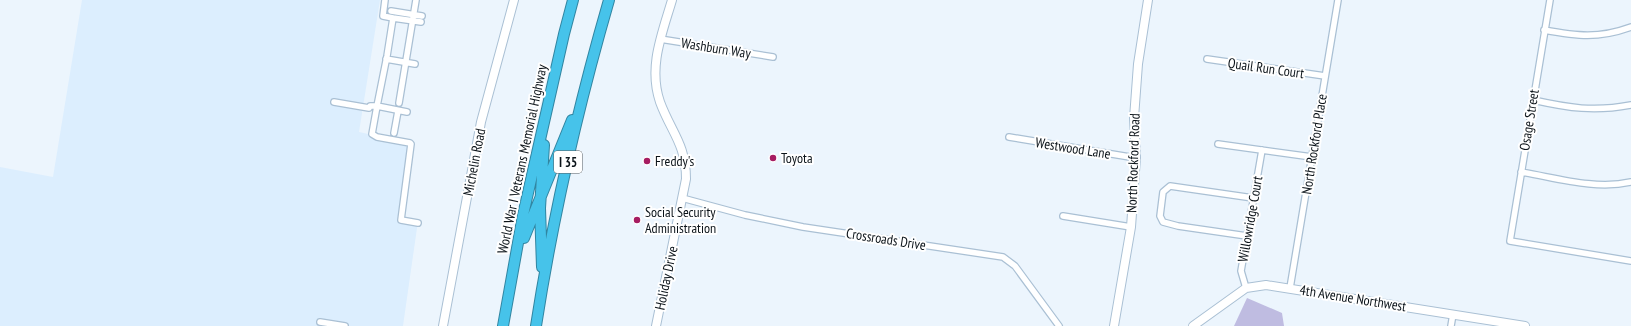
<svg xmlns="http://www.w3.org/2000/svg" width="1631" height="326" font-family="'PT Sans Narrow',sans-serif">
  <rect width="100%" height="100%" fill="#ecf5fd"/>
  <path fill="#dceefe" d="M82,0H380L359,132L409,143L399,219L418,221L403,326H0V167L53,177Z"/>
  <path fill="#bfbce1" d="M1247,298L1282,313L1284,326H1234Z"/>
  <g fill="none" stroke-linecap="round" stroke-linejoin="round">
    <g stroke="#aac0d4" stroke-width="8">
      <path id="street" d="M1550,0L1510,241L1631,261
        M391,11L422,16
        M393,18L421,22
        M1544,30C1577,36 1598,39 1631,27
        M660,39L773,57
        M386,59L415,64
        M1207,59L1325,76
        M1533,100C1569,108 1594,112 1631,105
        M334,102L369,108L370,106H377L387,56L393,18L383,16L385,0
        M399,103L416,0
        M407,112L377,106L372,134L377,137L410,143L411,144L401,220L418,223
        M394,133L398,111
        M1009,137L1136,158
        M1218,144L1312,157
        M1521,172C1557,178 1595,190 1631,182
        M682,198L745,215L803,227L1003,257L1015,266L1059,326
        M1063,216L1131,227
        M1247,236L1178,226L1163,222L1160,216L1163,192L1170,186L1253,198
        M1246,288L1241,271L1262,150
        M1290,288L1338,0
        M320,322L345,326
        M1451,326L1453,314"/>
    </g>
    <g stroke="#aac0d4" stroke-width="10">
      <path id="secondary" d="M443,326L481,122L514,0
        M656,326L686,179C686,144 671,132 660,102C648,67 662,34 672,0
        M1114,326L1131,227L1136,158L1134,118L1138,64L1148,0
        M1193,326L1246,288L1266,285L1525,326"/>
    </g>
    <g stroke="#3185a1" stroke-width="12">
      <path id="highway" d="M524,238L572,120
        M542,267L540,208L544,145
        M503,326L523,215L564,34L573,0
        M536,326C553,216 578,107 609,0"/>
    </g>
    <use href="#street" stroke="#fff" stroke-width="5.5"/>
    <use href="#secondary" stroke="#fff" stroke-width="8"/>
    <use href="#highway" stroke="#46c3ea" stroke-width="10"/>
  </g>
  <g fill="#a61c61" stroke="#fff" stroke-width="1.5">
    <circle cx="773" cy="158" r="4"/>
    <circle cx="647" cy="161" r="4"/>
    <circle cx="637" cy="220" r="4"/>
  </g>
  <g text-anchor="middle" stroke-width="4" stroke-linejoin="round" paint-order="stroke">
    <rect fill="#fff" stroke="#545a5e" stroke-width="1" x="554" y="151" width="28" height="22" rx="3"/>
    <g font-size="13" font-weight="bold" fill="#0b1319">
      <text x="568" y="167">I 35</text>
    </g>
    <g font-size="14" fill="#0b1319" stroke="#fff">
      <text transform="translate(716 48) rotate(9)" y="5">Washburn Way</text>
      <text transform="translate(1266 68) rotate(8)" y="5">Quail Run Court</text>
      <text transform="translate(1529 120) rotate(-81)" y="5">Osage Street</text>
      <text transform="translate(1314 144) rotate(-81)" y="5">North Rockford Place</text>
      <text transform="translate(1073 148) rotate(9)" y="5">Westwood Lane</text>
      <text transform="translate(522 159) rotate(-78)" y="5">World War I Veterans Memorial Highway</text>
      <text transform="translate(474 162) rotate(-79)" y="5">Michelin Road</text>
      <text transform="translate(1133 163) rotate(-88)" y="5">North Rockford Road</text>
      <text transform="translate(1250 219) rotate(-80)" y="5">Willowridge Court</text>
      <text transform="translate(886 239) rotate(9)" y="5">Crossroads Drive</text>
      <text transform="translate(666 278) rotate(-78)" y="5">Holiday Drive</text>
      <text transform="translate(1353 298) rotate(9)" y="5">4th Avenue Northwest</text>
    </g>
    <g font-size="14" fill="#0b1319" stroke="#fff" text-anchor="start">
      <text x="781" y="163">Toyota</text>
      <text x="655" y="166">Freddy's</text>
      <text x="645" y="217">Social Security<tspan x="645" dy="16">Administration</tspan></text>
    </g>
  </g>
</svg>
